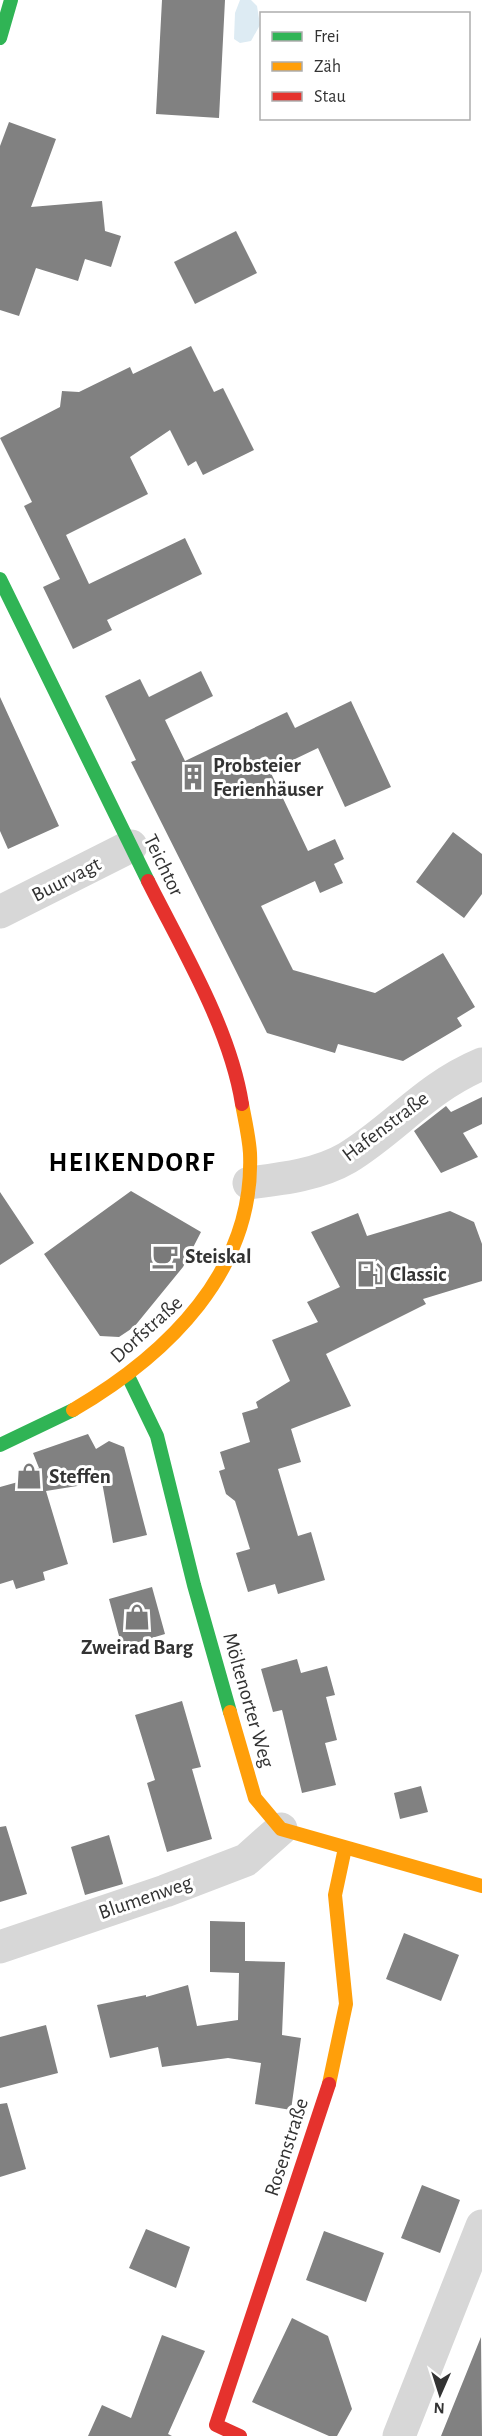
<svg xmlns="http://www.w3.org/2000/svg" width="482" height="2436" font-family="'Alegreya Sans',sans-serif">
  <rect width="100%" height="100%" fill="#fff"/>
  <path fill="#ddebf3" d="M240,0H251L257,6L260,25L251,41L240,43L234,39L235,13Z"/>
  <path fill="#818181" d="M162,0H225L219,118L156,114Z
    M9,122L56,139L31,207L102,201L105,231L121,236L111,267L85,259L78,281L36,268L19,316L0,310V146Z
    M236,231L257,273L195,304L174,262Z
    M191,346L214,392L223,388L254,450L203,475L196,461L188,466L170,430L130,457L148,494L66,535L89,584L185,538L202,574L107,620L112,630L73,649L43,587L60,579L24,506L32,502L0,438L60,407L62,391L79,392L130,367L133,374Z
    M201,671L213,696L165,720L185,761L287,712L295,728L351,701L391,787L345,807L318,748L270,771L308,851L335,839L344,859L334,864L343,883L320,893L315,881L261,906L293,970L375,993L443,953L475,1007L457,1018L462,1026L403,1061L338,1044L335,1053L267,1033L131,762L136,760L105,696L140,679L149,697Z
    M0,697L59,826L8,849L0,831Z
    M453,832L482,854V894L464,918L416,882Z
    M482,1097V1124L463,1133L478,1157L441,1173L414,1131L446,1106L451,1112Z
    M131,1191L201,1232L183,1267L134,1327L119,1337L100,1336L44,1254Z
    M0,1192L34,1243L0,1265Z
    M450,1211L474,1222L482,1244V1281L423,1299L426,1304L326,1354L351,1406L291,1429L301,1462L278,1469L298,1536L311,1532L325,1580L278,1594L275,1584L248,1592L236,1553L250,1549L235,1501L226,1494L219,1471L225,1469L220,1452L250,1442L242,1413L258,1408L256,1402L290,1381L272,1340L318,1322L307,1302L340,1287L311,1232L358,1213L367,1236Z
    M88,1434L96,1449L109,1441L124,1447L147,1535L113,1543L102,1482L46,1491L68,1564L43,1572L45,1580L16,1589L13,1580L0,1584V1487L18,1482L16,1475L39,1468L33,1453Z
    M152,1587L165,1634L122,1647L109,1599Z
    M297,1659L301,1673L327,1666L335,1695L326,1697L337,1740L325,1743L336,1785L302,1793L282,1710L273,1712L261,1669Z
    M182,1701L201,1767L192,1769L212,1839L167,1852L147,1783L155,1780L135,1715Z
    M421,1786L428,1812L400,1819L394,1793Z
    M6,1826L27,1894L0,1902V1827Z
    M109,1835L123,1884L85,1895L71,1847Z
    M210,1921L245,1922V1961L285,1962L282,2035L301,2038L291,2110L255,2104L261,2063L228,2058L162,2067L158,2047L110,2058L97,2005L146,1995V1997L188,1985L197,2026L238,2020L239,1973L210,1972Z
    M404,1933L459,1955L441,2001L386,1979Z
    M46,2025L58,2073L0,2088V2037Z
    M7,2103L26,2169L0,2177V2104Z
    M422,2185L460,2200L440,2253L401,2238Z
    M146,2229L190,2247L176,2288L129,2268Z
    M324,2231L384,2253L366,2302L306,2280Z
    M292,2318L328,2336L352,2409L337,2436H329L252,2402Z
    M162,2335L205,2351L168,2434L172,2436H88L102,2405L131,2418Z
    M481,2337L482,2436H441Z"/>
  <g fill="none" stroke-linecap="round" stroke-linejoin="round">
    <path stroke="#d7d7d7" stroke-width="33" d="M0,912L131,846
      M249,1183C281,1179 318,1175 347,1158C396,1128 425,1088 482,1064
      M0,1947L165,1891L246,1860L281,1829
      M399,2436L482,2226"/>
    <path stroke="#30b455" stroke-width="14" d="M0,38L11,0
      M0,579L148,881
      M128,1376L157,1436L194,1585L230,1712
      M0,1445L73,1410"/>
    <path stroke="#ff9f0a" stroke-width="14" d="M73,1410C167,1355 255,1271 250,1153C249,1137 245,1120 242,1104
      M230,1712L255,1798L281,1829L482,1886
      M329,2084L346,2004L335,1895L345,1848"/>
    <path stroke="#e5322d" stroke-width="14" d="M148,881C182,949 230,1028 242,1104
      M240,2436L216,2425L329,2084"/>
  </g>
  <defs>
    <g id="building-bare" transform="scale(2.07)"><path d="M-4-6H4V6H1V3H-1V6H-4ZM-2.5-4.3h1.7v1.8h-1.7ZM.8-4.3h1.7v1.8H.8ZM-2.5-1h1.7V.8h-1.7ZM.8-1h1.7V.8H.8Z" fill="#7a7a7a" stroke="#fff" stroke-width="2.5" paint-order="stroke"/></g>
    <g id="cafe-bare" transform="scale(2.07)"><path d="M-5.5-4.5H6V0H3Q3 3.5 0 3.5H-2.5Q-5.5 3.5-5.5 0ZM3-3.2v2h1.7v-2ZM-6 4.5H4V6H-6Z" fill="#7a7a7a" stroke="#fff" stroke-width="2.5" paint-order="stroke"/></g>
    <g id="fuel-bare" transform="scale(2.07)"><path d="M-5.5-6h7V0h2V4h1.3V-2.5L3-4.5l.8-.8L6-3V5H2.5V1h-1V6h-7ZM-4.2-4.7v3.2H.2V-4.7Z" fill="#7a7a7a" stroke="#fff" stroke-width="2.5" paint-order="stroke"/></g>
    <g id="shop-bare" transform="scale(2.07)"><path d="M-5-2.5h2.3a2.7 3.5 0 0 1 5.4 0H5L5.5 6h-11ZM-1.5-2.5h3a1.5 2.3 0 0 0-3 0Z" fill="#7a7a7a" stroke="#fff" stroke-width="2.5" paint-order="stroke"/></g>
  </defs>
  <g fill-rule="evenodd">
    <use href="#building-bare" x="193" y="777"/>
    <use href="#cafe-bare" x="165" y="1256"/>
    <use href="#fuel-bare" x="370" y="1274"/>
    <use href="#shop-bare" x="29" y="1476"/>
    <use href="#shop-bare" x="137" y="1617"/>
  </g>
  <g text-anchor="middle" stroke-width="6" stroke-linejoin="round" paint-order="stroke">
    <g font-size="21" font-weight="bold" fill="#333" stroke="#fff" text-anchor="start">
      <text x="213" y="772">Probsteier<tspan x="213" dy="24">Ferienhäuser</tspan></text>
      <text x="185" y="1263">Steiskal</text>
      <text x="390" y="1281">Classic</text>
      <text x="49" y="1483">Steffen</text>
      <text x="137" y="1654" text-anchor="middle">Zweirad Barg</text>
    </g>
    <g font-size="21" fill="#333" stroke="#fff">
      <text transform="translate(164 865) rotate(64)" y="7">Teichtor</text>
      <text transform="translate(66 879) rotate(-27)" y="7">Buurvagt</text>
      <text transform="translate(385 1126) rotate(-37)" y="7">Hafenstraße</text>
      <text transform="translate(146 1329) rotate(-42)" y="7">Dorfstraße</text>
      <text transform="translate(249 1700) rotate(74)" y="7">Möltenorter Weg</text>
      <text transform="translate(145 1897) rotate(-19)" y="7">Blumenweg</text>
      <text transform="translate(286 2147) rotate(-72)" y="7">Rosenstraße</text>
    </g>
    <g font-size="27" font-weight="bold" letter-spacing="1.5" fill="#000" stroke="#fff">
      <text x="132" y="1171">HEIKENDORF</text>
    </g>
  </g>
  <rect x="260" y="12" width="210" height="108" fill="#ffffff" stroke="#adadad" stroke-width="1.5"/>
  <rect x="272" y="32" width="30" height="9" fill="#30b455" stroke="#adadad" stroke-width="1.5"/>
  <text x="314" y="42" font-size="18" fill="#333333">Frei</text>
  <rect x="272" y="62" width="30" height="9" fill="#ff9f0a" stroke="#adadad" stroke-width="1.5"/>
  <text x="314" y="72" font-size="18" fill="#333333">Zäh</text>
  <rect x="272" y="92" width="30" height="9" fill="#e5322d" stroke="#adadad" stroke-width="1.5"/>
  <text x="314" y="102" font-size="18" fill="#333333">Stau</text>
  <g transform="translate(440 2394) rotate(183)" stroke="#ffffff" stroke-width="4.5" paint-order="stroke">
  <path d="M0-4.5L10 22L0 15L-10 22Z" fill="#333333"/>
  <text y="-9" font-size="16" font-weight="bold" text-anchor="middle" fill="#333333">N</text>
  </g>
</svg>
